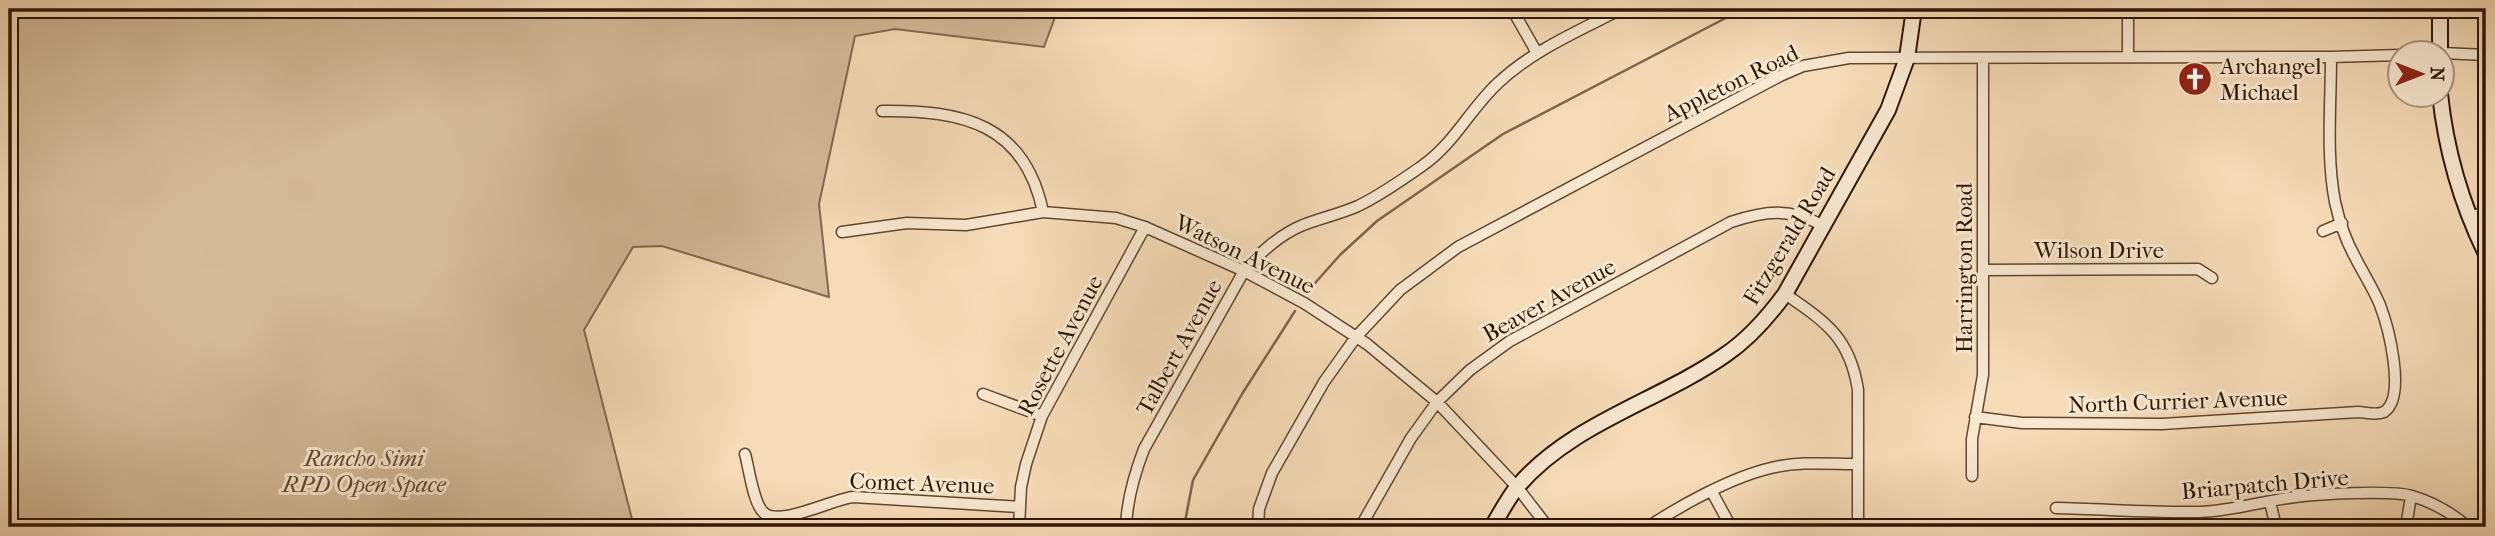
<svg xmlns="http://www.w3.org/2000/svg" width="2495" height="536" font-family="'IM FELL French Canon',serif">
  <rect width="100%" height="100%" fill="#f5dbb7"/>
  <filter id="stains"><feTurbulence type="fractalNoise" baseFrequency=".00286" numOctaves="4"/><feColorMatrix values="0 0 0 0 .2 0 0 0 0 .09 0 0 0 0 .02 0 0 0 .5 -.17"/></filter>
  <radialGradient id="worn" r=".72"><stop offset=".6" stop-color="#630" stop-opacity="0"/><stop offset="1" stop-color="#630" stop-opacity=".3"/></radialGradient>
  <path fill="#d3ba99" stroke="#81684f" stroke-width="2" d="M9,9H1058L1044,47L895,29L855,36L819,204L829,297L662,246L633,247L584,330L634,527H9Z"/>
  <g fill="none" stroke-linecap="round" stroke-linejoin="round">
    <path stroke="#7e644b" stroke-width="2.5" d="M1307,292L1340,255L1377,221L1503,134L1743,9
      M1184,527L1193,480L1242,394L1295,311"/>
    <g stroke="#604732" stroke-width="13">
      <path id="minor" d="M1512,9L1537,53
        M2128,9V57
        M2442,53L2486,55
        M882,111C963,110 1025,124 1043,212
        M2469,218L2486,211
        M2323,231L2342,223
        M842,232L907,223L966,225L1043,212L1116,218L1145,227L1244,271L1304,303L1367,344L1437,402L1517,487L1548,527
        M1983,270L2198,269L2212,278
        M1785,294C1826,322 1850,338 1858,390V527
        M983,394L1042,416
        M1975,417L2022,423L2162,424L2358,412C2366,412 2375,416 2384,412C2407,397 2388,326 2380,305C2373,288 2363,273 2355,257C2346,241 2339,220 2335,202C2326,155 2331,105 2331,57
        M745,454C749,468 753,502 763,512C778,528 833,499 853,497L1020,507
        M1972,476V439L1983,375V58
        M1712,492L1731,527
        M2270,502L2276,527
        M2056,508C2104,509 2153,513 2200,512C2233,511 2263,501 2295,497C2319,494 2391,490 2412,496C2432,502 2453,514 2468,527
        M1361,526L1411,438L1437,402L1470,370L1510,341L1731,222C1767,210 1790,208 1824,226
        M1019,527L1021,487L1026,464L1042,416L1145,227
        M1126,527C1127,499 1134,475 1144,449L1244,271C1261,252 1279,235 1303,225C1321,218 1340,214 1358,206C1381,195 1402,180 1422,166C1454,144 1470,109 1498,83C1533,50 1579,31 1621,9
        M1258,527L1259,509L1272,473L1324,382L1356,337L1400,290L1458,247L1780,76L1803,66L1849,58L2331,57L2400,55
        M1648,527C1681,505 1732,477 1771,468C1799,461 1830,464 1858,464
        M2406,527L2411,496"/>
    </g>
    <g stroke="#2f1605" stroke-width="18">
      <path id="secondary" d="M2440,9V52
        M2440,94C2446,151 2461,203 2486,254
        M1492,527C1500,514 1508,498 1518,486C1572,423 1659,401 1725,355C1749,339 1768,317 1785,294L1888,110L1907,58L1914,9"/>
    </g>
    <use href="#minor" stroke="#f8e8d0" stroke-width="10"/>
    <use href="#secondary" stroke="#f8e8d0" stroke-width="14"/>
  </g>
  <defs>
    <g id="church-disc" transform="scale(1.75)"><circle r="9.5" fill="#8f2418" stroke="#f8e8d0"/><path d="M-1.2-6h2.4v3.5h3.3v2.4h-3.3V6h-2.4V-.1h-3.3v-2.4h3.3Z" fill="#fff"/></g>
  </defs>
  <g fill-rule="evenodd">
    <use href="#church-disc" x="2195" y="79"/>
  </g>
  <g text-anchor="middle" stroke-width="6" stroke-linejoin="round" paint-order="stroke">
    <g font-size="23" fill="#2f1605" stroke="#f8e8d0" text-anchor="start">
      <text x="2220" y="74">Archangel<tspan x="2220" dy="26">Michael</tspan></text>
    </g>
    <g font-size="23" fill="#2f1605" stroke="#f8e8d0">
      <text transform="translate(1731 83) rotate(-26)" y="8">Appleton Road</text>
      <text transform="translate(1789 236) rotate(-59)" y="8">Fitzgerald Road</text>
      <text x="2099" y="258">Wilson Drive</text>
      <text transform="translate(1245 254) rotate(26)" y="8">Watson Avenue</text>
      <text transform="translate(1964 268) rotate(-90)" y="8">Harrington Road</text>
      <text transform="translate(1549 300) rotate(-29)" y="8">Beaver Avenue</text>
      <text transform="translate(1060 345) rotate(-62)" y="8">Rosette Avenue</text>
      <text transform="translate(1179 347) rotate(-61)" y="8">Talbert Avenue</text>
      <text transform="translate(2178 401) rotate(-2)" y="8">North Currier Avenue</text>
      <text transform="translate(922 483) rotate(2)" y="8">Comet Avenue</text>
      <text transform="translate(2265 484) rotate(-5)" y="8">Briarpatch Drive</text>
    </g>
    <g font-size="23" font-style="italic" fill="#604731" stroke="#f8e8d0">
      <text x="364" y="466">Rancho Simi<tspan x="364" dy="26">RPD Open Space</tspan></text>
    </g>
  </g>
  <rect width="2495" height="536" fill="none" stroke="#f5dbb7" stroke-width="35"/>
  <rect x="10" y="10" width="2474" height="515" fill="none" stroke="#2f1605" stroke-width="3.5"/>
  <rect x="18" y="18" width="2460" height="501" fill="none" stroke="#2f1605" stroke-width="2"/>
  <g transform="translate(2421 74) rotate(90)"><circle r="33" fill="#f8e8d0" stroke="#a8947f" stroke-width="2"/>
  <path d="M0-5L12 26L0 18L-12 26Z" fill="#8f2418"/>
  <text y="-10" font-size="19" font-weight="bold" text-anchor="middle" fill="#2f1605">N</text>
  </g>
  <rect width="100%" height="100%" filter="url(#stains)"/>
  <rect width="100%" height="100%" fill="url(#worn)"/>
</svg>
